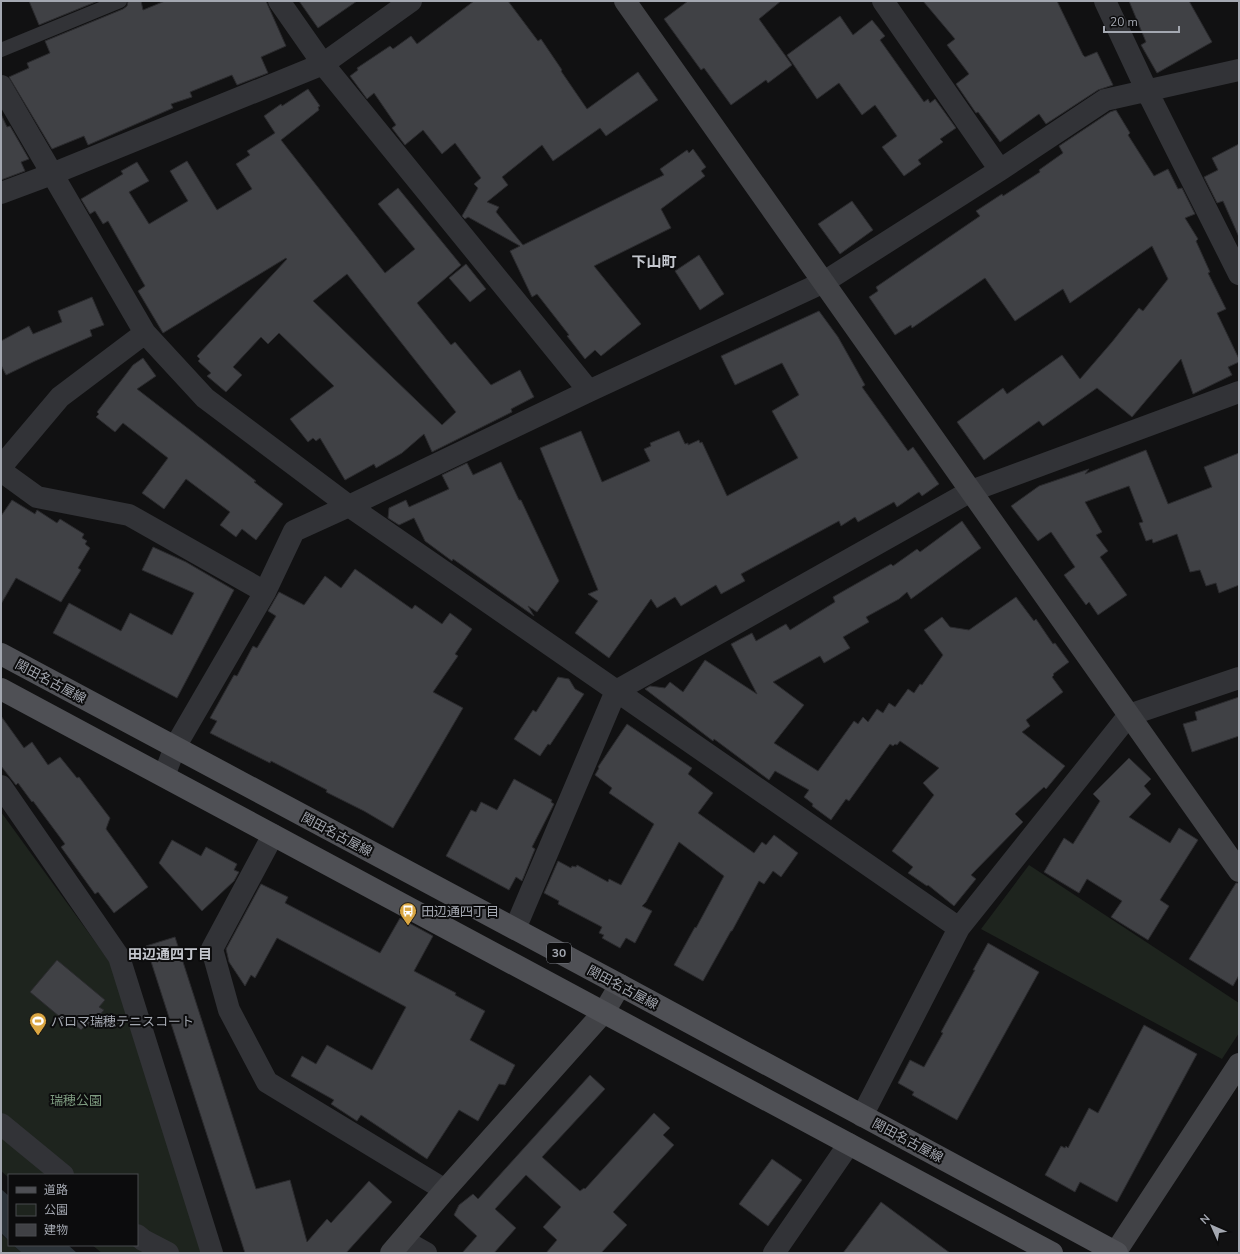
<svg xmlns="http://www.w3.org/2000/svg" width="1240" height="1254" font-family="'Nunito Sans','Noto Sans JP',sans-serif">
  <rect width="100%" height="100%" fill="#111112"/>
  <path fill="#1e241e" d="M1,812L112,965L203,1253H102L92,1245H137V1175H9V1178L1,1171Z
    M1029,865L1239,1003V1033L1222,1059L981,929Z
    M1,1234L9,1241V1245H13L22,1253H1Z"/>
  <path fill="#2c3339" d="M1,1189L9,1196V1241L1,1233Z
    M13,1245H68L77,1253H22Z"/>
  <path fill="#404145" stroke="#2b2b2e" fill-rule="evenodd" d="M29,1H98L39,25Z
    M128,1H141L143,10L165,1H266L286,46L261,57L268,73L237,85L232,75L190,92L192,97L171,104L173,108L88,145L84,136L52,149L9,77L29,68L27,63L50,53L45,41L123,9L127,6Z
    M299,1H357L318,28Z
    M474,1H508L538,41L541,39L562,70L561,71L587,109L638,72L658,100L606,136L600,128L553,161L542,145L502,177L508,185L487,202L499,207L496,212L523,245L664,175L660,169L687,150L689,153L693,149L706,167L701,171L705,176L661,209L671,228L594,266L641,324L601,356L595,350L585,359L567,336L569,335L537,294L532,297L510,251L520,246L468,217L465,219L462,216L478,188L474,184L481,178L455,143L442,154L423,130L405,145L392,128L396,125L374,93L367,99L350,76L358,70L357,68L390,46L393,49L411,36L417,44Z
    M688,1H781L759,19L792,65L768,83L766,80L731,105L704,68L701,70L664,19Z
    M923,1H1057L1083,55L1085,57L1097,52L1113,85L1098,90L1046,124L1039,114L1000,142L978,112L976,113L956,84L969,74L947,45L955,39Z
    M1129,1H1189L1212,42L1157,73L1141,45L1146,42Z
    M840,16L853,35L872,20L885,36L880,40L924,102L928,99L930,103L935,99L956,128L940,139L943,142L918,160L921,164L904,176L882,147L897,136L875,105L862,115L839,83L817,99L787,55Z
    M308,89L320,106L318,107L319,110L281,140L385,273L415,249L378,204L398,188L461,265L417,303L451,345L455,342L491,385L520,370L534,397L511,409L512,412L432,452L424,434L402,453L376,468L374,464L345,480L320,438L316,441L313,438L308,442L290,419L334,386L279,333L268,344L261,337L233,367L242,375L226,392L207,376L211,373L198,361L200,359L197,356L287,259L286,258L163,333L138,291L145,286L108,221L103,224L95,211L90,214L81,199L123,174L121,171L137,162L149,181L129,192L149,224L188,201L170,171L187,161L217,210L252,189L236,164L250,155L247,151L275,133L264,116L281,104L282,106ZM347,274L456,412L442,425L313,301Z
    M1116,110L1130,133L1128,135L1154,176L1168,169L1178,189L1182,188L1195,214L1185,218L1198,239L1196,241L1210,272L1208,273L1226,309L1217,313L1239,359V362L1228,367L1232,375L1193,394L1181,359L1132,417L1097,388L1043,426L1039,421L984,460L957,422L1003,388L1007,394L1062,355L1080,379L1112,342L1139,308L1143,311L1168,279L1152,246L1070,303L1063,289L1015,321L985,278L912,328L911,325L895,335L869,297L878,291L876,287L980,216L976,211L1002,194L1003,196L1040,172L1039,170L1063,153L1059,146L1110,112Z
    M1,114L7,127L10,126L29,159L21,162L25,171L1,180Z
    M1239,144V237L1223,201L1217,203L1204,177L1218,170L1212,158Z
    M852,201L873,230L840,254L818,224Z
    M699,255L724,294L700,310L675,271Z
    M466,264L486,289L470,302L449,278Z
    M92,297L104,325L90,330L92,336L35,361L6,375L1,365V341L29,326L33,334L62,322L58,311Z
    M819,311L838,337L865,385L862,387L908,451L913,447L939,484L922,496L919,492L897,507L894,502L858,522L855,517L841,526L839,521L741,574L745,581L721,594L716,585L681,606L675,597L657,608L651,599L609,658L575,633L598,601L588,594L598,590L540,448L581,431L602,482L650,461L644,449L651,446L650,443L679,431L685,444L688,443V445L699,440L700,443L702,442L727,496L798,458L772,411L799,395L782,363L735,385L721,356Z
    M143,358L156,376L137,389L256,481L254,482L283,504L256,540L242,529L236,537L220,525L230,512L186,479L164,509L142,493L168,458L123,423L115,432L96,417L99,414L97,412L133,365Z
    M1146,450L1168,504L1212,487L1204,467L1239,453V585L1219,593L1216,583L1206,586L1200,570L1190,572L1177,534L1153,543L1152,539L1146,541L1139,523L1143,522L1129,486L1085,502L1102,532L1096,535L1108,551L1100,557L1127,595L1098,615L1089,602L1086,605L1064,575L1075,567L1051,532L1038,541L1011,506L1039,486L1089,469L1085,474Z
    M501,462L519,500H521L559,581L537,612L528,606L534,616L453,559L452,561L425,541L414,518L399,525L388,518L389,508L406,500L409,507L449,489L442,475L467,463L473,475Z
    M12,500L35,514L37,510L57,523L60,519L84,534L82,538L87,541L85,544L90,548L78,568L81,570L61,602L16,578L1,604V516Z
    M962,521L981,548L911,599L907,592L899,599L866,617L869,622L843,637L850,648L824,663L820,656L773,682L804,705L774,743L818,771L854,721L858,724L863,717L868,722L877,709L883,713L889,703L895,707L908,689L914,693L920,684L922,685L943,655L924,630L942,617L950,627L969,630L1016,597L1034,621L1036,619L1053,644L1055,643L1069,662L1053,674L1054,675L1052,677L1063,692L1026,720L1030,726L1022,732L1065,766L1046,789L1044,787L1015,814L1023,822L971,875L976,879L954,906L928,885L927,886L908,873L913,867L892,851L934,795L923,783L939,768L900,741L897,745L895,744L893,746L890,744L849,801L846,799L831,820L812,806L813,804L804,797L809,790L775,771L769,780L714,739L713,741L645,689L650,686L665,688L670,682L683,692L705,660L757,694L731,644L752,633L756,641L786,624L790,630L835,602L833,597L891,564L893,566L917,549L920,552Z
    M153,547L186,562L234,590L177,698L53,633L69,603L121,631L130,613L172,635L194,593L142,570Z
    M355,569L412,609L415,605L442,624L450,613L472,629L455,654L458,656L433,692L463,708L393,828L364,811L326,792L327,790L271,761L270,763L210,733L217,721L210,718L234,675L237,676L253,646L257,648L276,616L268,611L279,592L304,605L325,576L341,588Z
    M558,677L569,679L575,689L584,694L550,745L548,744L540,756L514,739L533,710L536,712Z
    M1239,697V736L1192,752L1183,724L1197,720L1195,712Z
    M1,716L24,748L32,742L48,765L60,757L77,778L79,777L110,818L106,829L148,887L114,913L98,892L95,894L61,847L65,844L33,801L32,802L18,783L16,785L1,766Z
    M627,724L692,768L688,774L713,793L698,813L754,853L762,842L766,845L774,835L798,853L781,877L773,871L764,884L759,881L732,931H731L703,981L674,965L695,927L696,928L724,876L679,842L646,902L642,906L652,911L635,943L626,938L620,948L602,938L604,935L599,933L602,927L558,904L559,901L544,893L558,861L571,868L572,866L576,867L577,865L608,882L609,879L621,885L654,824L609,793L612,788L595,775L599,768L598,767Z
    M1129,758L1151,779L1144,786L1151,794L1129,817L1170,843L1179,828L1198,840L1160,900L1169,906L1148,940L1111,917L1122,901L1087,879L1079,893L1044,872L1064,838L1073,844L1100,801L1093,794Z
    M514,779L552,800L551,802L554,804L532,847L535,849L522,881L516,877L509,890L446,856L471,810L476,812L481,802L497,810Z
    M172,840L201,856L206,847L237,864L234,870L239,872L234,881L202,911L159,863Z
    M1236,883H1239V975L1233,986L1189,959Z
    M261,884L288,897L285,903L380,953L400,918L433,936L414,971L456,993L455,995L485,1011L470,1040L515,1065L505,1085L499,1084L478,1121L459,1110L427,1159L361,1115L357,1121L331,1104L334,1100L291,1076L302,1056L316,1064L327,1045L372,1070L406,1007L277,938L255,978L251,975L245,986L229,962L226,949Z
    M175,937L256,1189L290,1180L307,1242L327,1219L331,1223L369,1181L392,1202L346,1253H245L146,946Z
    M988,943L1039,972L957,1120L912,1095L914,1092L898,1083L910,1060L924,1067L943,1033L941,1032L975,970H973Z
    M57,960L105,1000L99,1007L104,1010L90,1027L87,1024L81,1030L69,1020L66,1022L30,992Z
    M1144,1025L1197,1054L1117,1202L1080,1182L1075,1192L1045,1175L1061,1146L1065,1148L1066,1146L1068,1148L1089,1108L1098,1113Z
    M590,1075L605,1089L542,1157L580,1191L584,1188L585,1189L654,1113L670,1128L663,1135L674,1145L613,1212L627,1225L601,1253H546L557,1240L543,1227L561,1207L526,1175L495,1209L516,1228L494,1253H462L477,1236L454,1215L459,1205L473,1194L478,1199Z
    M772,1159L802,1180L768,1226L739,1204Z
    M881,1202L950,1253H843Z"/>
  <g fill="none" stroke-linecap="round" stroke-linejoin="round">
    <path stroke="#323337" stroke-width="14" d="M1,50L120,1"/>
    <path stroke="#323337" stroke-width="22" d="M279,1L323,64L589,391
      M883,1L1000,170
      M1105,1L1147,91L1239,274
      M1,86L145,333L205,398L349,506L959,928
      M1,193L52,174L323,64L411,1
      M1,467L60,397L145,333
      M1,471L37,497L129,515L265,592
      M164,776L175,747L265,592L294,531L349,506L589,391L824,282L1000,170L1105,100L1239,70
      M1,786L119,957L212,1253
      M273,835L212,949L229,1010L267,1082L445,1190
      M515,929L616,691L971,491L1239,392
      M862,1116L959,928L1129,715L1239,678
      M1,1124L63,1175
      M137,1235L143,1240L168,1253
      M403,1240L426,1253
      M774,1253L849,1144"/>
    <path stroke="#414246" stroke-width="22" d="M625,1L1239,871
      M391,1253L445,1190L604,1012L620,985
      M1115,1253L1239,1064"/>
    <path stroke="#4f5055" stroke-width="22" d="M1,654L620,985L1117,1253
      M1,689L1052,1253"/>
  </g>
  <defs>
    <g id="bus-pin" transform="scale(0.9)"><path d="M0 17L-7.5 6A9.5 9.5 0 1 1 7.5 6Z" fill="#daa641" stroke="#0c0c0d"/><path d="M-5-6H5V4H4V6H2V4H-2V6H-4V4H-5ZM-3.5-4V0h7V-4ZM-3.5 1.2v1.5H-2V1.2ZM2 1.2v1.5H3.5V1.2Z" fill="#fff"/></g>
    <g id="stadium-pin" transform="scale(0.9)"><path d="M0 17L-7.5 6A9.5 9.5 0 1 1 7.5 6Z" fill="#daa641" stroke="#0c0c0d"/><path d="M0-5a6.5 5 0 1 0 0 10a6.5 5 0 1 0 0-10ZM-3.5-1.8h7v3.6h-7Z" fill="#fff"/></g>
  </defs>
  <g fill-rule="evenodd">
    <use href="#bus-pin" x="408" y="911"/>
    <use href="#stadium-pin" x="38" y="1021"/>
  </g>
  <g text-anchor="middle" stroke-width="4" stroke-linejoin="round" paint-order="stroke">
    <rect fill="#0c0c0d" stroke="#767980" stroke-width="1" x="547" y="943" width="24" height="20" rx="3"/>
    <g font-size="12" font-weight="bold" fill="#a4a8b1">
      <text x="559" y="957">30</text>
    </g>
    <g font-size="13" fill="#a4a8b1" stroke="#0c0c0d">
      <text transform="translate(51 681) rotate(28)" y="5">関田名古屋線</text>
      <text transform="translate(337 834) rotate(28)" y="5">関田名古屋線</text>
      <text transform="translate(623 987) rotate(28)" y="5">関田名古屋線</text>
      <text transform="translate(908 1140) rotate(28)" y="5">関田名古屋線</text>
    </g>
    <g font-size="13" fill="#a4a8b1" stroke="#0c0c0d" text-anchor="start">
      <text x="421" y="916">田辺通四丁目</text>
      <text x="51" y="1026">パロマ瑞穂テニスコート</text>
    </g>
    <g font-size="13" fill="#7d9a7f" stroke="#0c0c0d">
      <text x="76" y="1105">瑞穂公園</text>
    </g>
    <g font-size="14" font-weight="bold" fill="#c4c7ce" stroke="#0c0c0d">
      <text x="170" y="959">田辺通四丁目</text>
    </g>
    <g font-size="15" font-weight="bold" fill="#c4c7ce" stroke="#0c0c0d">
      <text x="654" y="267">下山町</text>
    </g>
  </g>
  <rect width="1240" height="1254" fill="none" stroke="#a4a8b1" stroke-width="4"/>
  <rect x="8" y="1174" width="130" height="72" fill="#0c0c0d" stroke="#494a4f"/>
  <rect x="16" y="1187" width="20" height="6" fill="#4f5055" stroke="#494a4f"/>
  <text x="44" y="1194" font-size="12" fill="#a4a8b1">道路</text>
  <rect x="16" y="1204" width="20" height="12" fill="#1e241e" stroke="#494a4f"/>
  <text x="44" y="1214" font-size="12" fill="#a4a8b1">公園</text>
  <rect x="16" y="1224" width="20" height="12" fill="#404145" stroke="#494a4f"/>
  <text x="44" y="1234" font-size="12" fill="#a4a8b1">建物</text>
  <g transform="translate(1212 1226) rotate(315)" stroke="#0c0c0d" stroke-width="3" paint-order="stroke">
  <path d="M0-3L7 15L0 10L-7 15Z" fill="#a4a8b1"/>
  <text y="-6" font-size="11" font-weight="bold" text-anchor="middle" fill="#a4a8b1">N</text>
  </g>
  <path d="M1104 26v6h75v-6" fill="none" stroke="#a4a8b1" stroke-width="2"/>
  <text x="1110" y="26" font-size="12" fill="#a4a8b1" stroke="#0c0c0d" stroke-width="3" paint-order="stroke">20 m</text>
</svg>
